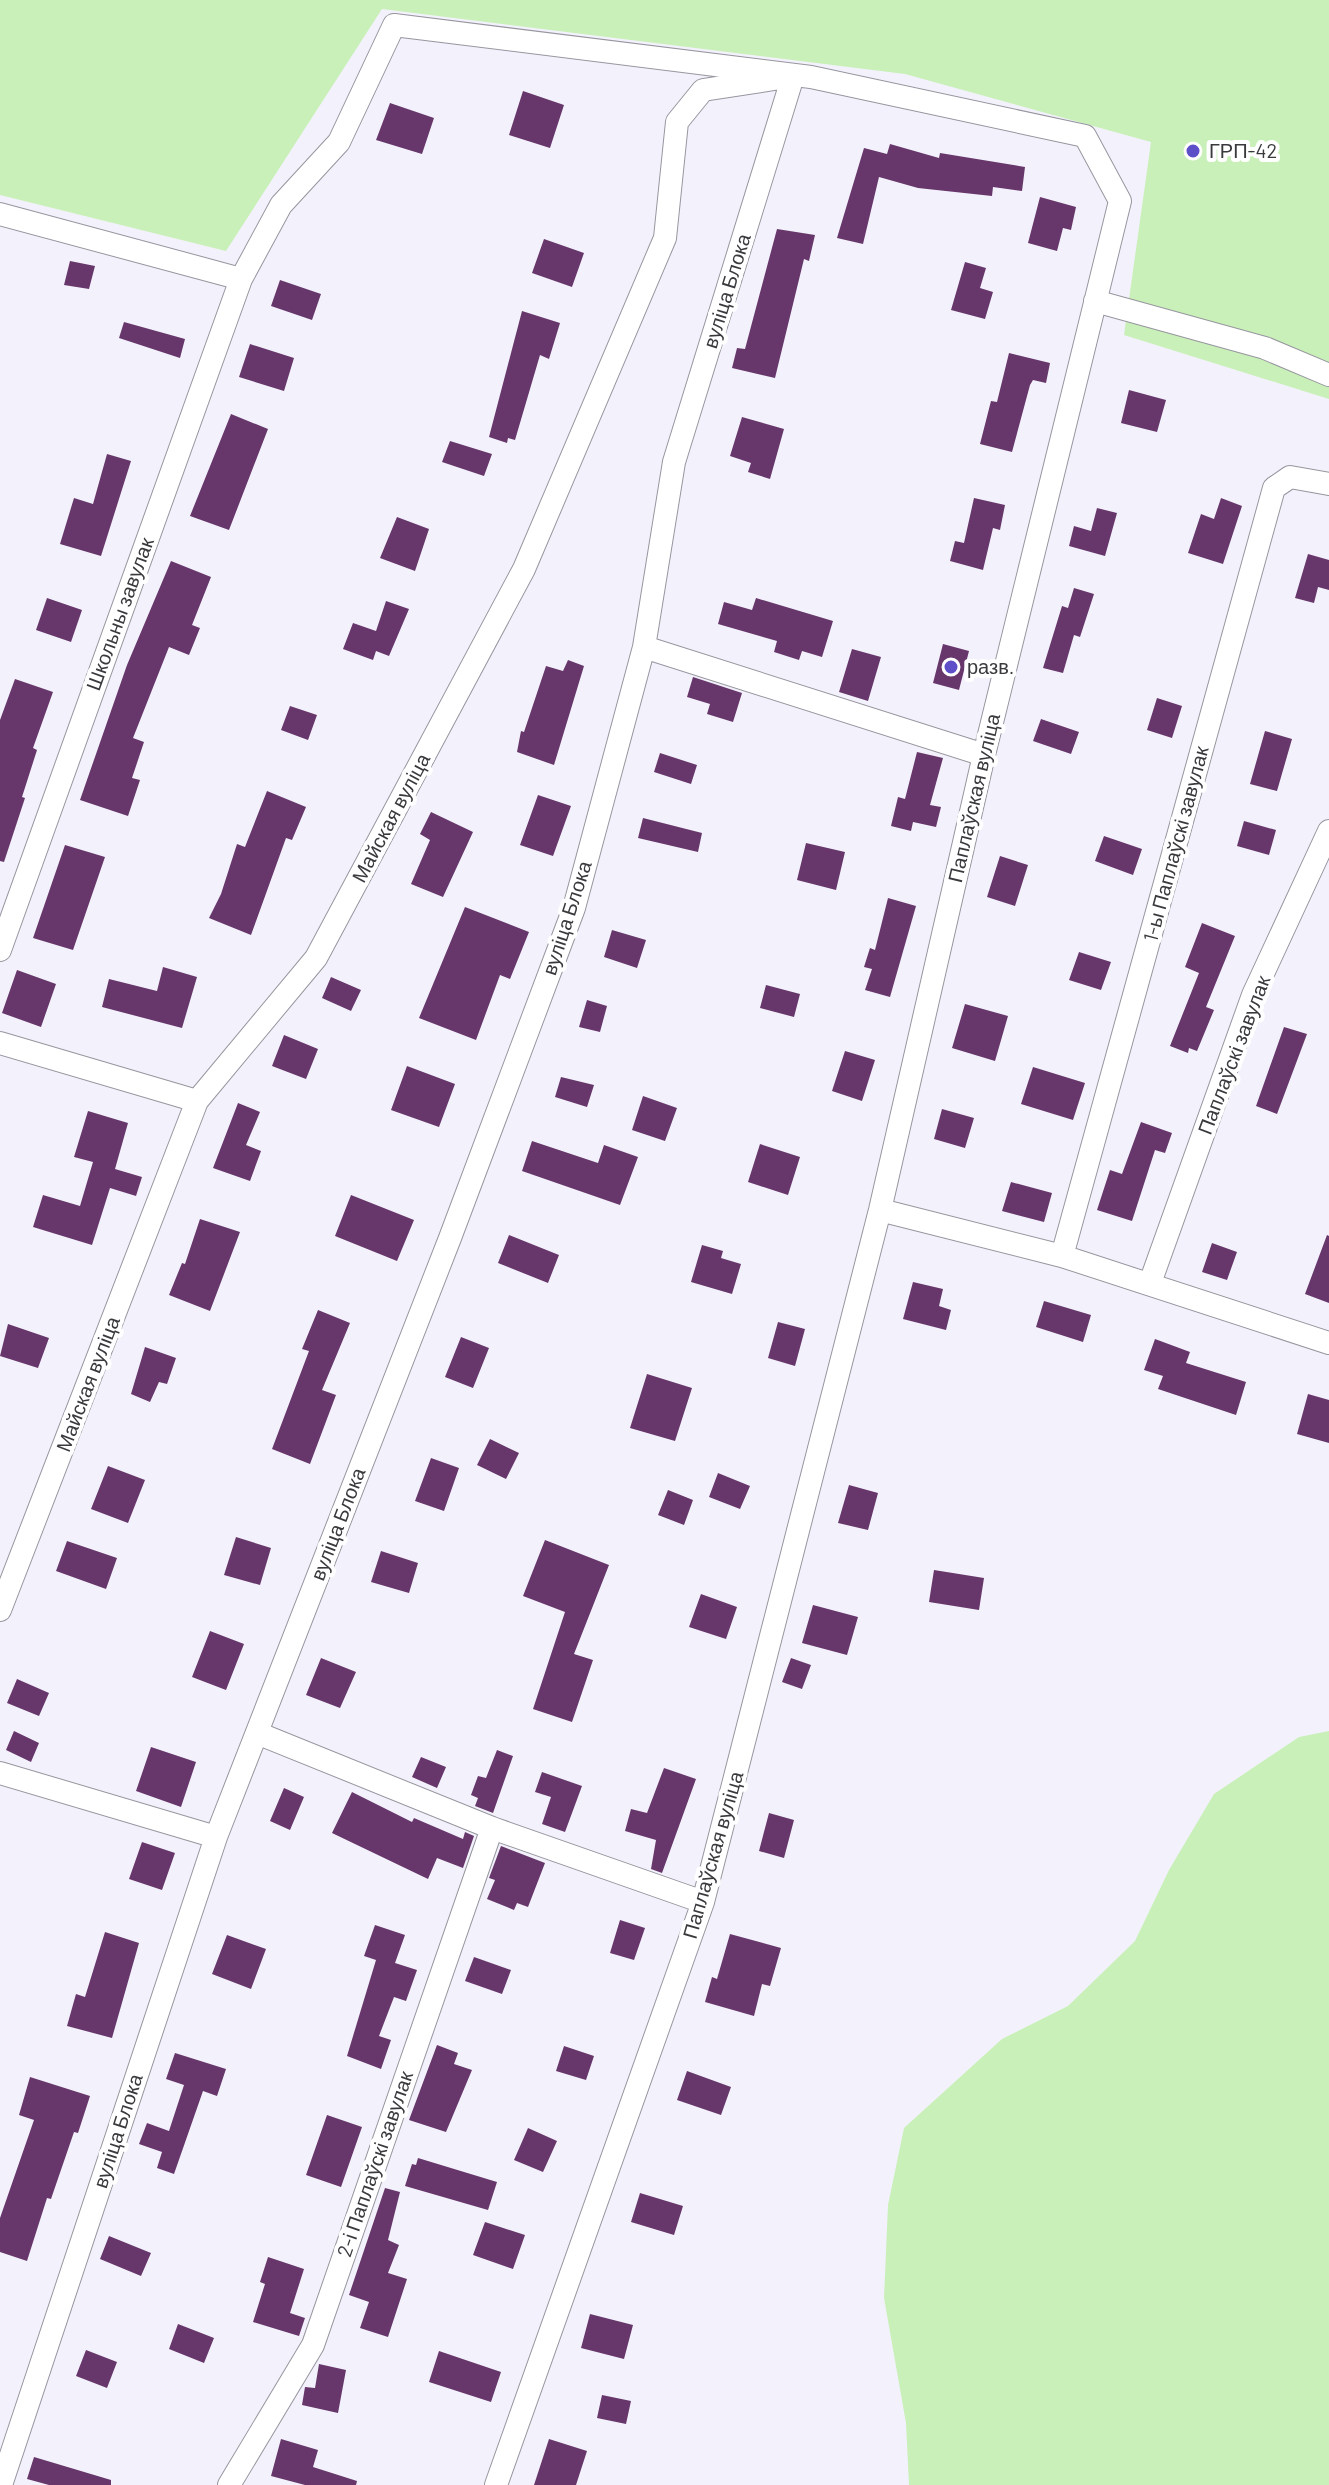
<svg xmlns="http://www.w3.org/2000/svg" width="1329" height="2485" font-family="Barlow,sans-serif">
  <rect width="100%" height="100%" fill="#f3f2fc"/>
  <path fill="#c9f0b8" d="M0,0H1329V399L1124,335L1151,142L905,74L382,9L226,251L0,195Z
    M1329,1731V2485H909L906,2423L884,2298L888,2205L904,2128L1002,2039L1068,2006L1135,1941L1169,1870L1214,1794L1299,1737Z"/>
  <path fill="#67376b" d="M523,91L564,105L550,148L509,135Z
    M390,103L434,118L422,154L376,140Z
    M890,144L939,158L940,153L1025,167L1022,191L993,187L992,196L918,188L879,177L863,244L837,238L864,148L887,154Z
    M1040,197L1076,207L1071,230L1063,228L1057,251L1028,243Z
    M777,229L815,235L809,261L804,259L775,378L732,368L737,348L745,349Z
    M544,239L584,253L572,287L532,273Z
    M70,261L95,266L89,289L64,285Z
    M965,262L986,268L980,288L993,292L985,319L951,310Z
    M280,280L321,294L312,320L271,306Z
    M522,311L560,323L549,359L540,355L515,440L508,438L507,443L489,437Z
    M124,322L185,339L180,358L119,338Z
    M250,344L294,358L284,391L239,377Z
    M1009,353L1050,363L1046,383L1033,380L1030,385L1012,452L980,444L991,401L997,402Z
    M1129,390L1166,400L1157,432L1121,423Z
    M231,414L268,429L229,530L190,516Z
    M742,417L784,429L770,479L748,472L751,463L730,456Z
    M450,441L492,454L484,476L442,462Z
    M107,454L131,461L101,556L60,544L74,498L93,504Z
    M974,498L1005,505L1000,530L993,528L983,570L950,561L955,541L964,543Z
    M1221,498L1242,506L1223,564L1188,553L1201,514L1214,519Z
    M1097,508L1117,513L1105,556L1069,546L1074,526L1091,531Z
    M397,517L429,529L415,571L380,558Z
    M1308,554L1329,560V590L1318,587L1314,603L1295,598Z
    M171,561L211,577L192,625L200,628L189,655L169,647L133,738L144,742L132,778L140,780L128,816L80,800L127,665Z
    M1074,588L1094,594L1080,637L1074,635L1063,673L1043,668L1062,606L1068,608Z
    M47,598L82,610L71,642L36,630Z
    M756,598L833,621L822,657L802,651L799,660L774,652L777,641L718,624L724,602L752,610Z
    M386,601L409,609L389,656L376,651L373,660L343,649L353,623L376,631Z
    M943,644L969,651L959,690L933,683Z
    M852,649L881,657L868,701L839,692Z
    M568,660L584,666L554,765L517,752L521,731L524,732L546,666L563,671Z
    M693,677L742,693L733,722L707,714L710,704L687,697Z
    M15,679L53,692L33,748L37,750L22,797L25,798L4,862L0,861V720Z
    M1157,698L1182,706L1172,738L1147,730Z
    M290,706L317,715L308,740L281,730Z
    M1041,719L1079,732L1071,754L1033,741Z
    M1265,731L1292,739L1277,791L1250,784Z
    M917,752L943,758L930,805L941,807L936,827L913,822L911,831L891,826L898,797L905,799Z
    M660,753L697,765L691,784L654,772Z
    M267,791L306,807L292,840L286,838L251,935L209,918L221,894L237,844L245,847Z
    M538,795L571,806L553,856L520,845Z
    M431,812L473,832L443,897L411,884L430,840L420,834Z
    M643,818L702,833L698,852L638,838Z
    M1244,821L1276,830L1269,855L1237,846Z
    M1104,836L1142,849L1133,875L1095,861Z
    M806,843L845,852L836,890L797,880Z
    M65,845L105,857L73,950L33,938Z
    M1000,856L1028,865L1015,906L987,897Z
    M888,898L916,906L890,997L865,990L872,969L864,967L870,948L875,950Z
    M465,907L529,932L510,979L500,975L476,1040L419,1018Z
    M1202,923L1235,936L1206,1007L1214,1010L1197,1051L1189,1048L1188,1053L1170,1046L1199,973L1185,967Z
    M612,930L646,940L637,968L604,957Z
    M1079,952L1111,962L1101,990L1069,980Z
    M163,967L197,977L182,1028L102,1007L109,979L157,991Z
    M17,970L56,984L41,1027L2,1013Z
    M331,977L361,990L351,1011L322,998Z
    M766,985L800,994L794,1017L760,1008Z
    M587,1000L607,1006L600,1032L579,1027Z
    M965,1004L1008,1016L995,1061L952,1048Z
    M1284,1027L1307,1034L1277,1114L1256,1106Z
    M284,1035L318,1049L306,1079L272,1066Z
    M845,1051L875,1060L862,1101L832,1091Z
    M407,1066L455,1084L439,1127L391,1110Z
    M1033,1067L1085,1083L1073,1120L1021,1104Z
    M561,1077L594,1085L587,1107L555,1097Z
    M643,1096L677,1108L665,1141L632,1130Z
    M238,1103L260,1112L246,1145L261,1151L250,1181L213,1168Z
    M942,1109L974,1118L965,1148L934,1139Z
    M88,1111L128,1123L115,1169L142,1177L136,1196L110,1188L92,1245L33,1227L43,1195L80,1206L93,1162L74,1157Z
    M1141,1122L1172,1133L1165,1153L1155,1150L1132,1221L1097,1210L1110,1170L1122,1174Z
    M532,1141L598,1163L604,1145L638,1157L620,1205L522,1171Z
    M760,1144L800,1157L788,1195L748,1182Z
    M1011,1182L1052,1193L1044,1222L1002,1211Z
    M351,1195L414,1220L397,1261L335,1236Z
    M200,1219L240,1232L210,1311L169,1295L182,1263L185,1264Z
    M509,1235L559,1255L548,1283L498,1263Z
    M1327,1235L1329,1236V1303L1305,1294Z
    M1212,1243L1237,1252L1227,1280L1202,1272Z
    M702,1245L723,1251L721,1258L741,1264L732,1294L691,1282Z
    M913,1282L943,1289L939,1306L951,1310L946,1330L903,1319Z
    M1044,1301L1091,1315L1083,1342L1036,1327Z
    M318,1310L350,1323L322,1390L336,1395L310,1464L272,1449L309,1351L302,1349Z
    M778,1322L805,1329L795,1366L768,1358Z
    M8,1324L49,1338L38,1368L0,1356Z
    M461,1337L489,1348L473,1388L445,1377Z
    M1155,1339L1190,1352L1186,1363L1246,1382L1236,1415L1158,1389L1163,1376L1144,1370Z
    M145,1347L176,1358L167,1384L159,1382L150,1402L131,1394Z
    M647,1374L692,1388L675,1441L630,1428Z
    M1308,1394L1329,1400V1443L1297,1434Z
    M490,1439L519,1453L506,1479L477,1465Z
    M431,1458L459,1468L444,1511L415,1501Z
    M108,1466L145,1480L128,1523L91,1509Z
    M718,1473L750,1486L740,1509L709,1497Z
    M849,1485L878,1493L868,1530L838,1523Z
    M668,1490L693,1500L684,1525L658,1515Z
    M236,1537L271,1548L260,1585L224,1575Z
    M545,1540L609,1565L574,1654L593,1660L572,1722L533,1709L565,1612L523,1596Z
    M67,1541L117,1558L106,1589L56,1571Z
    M381,1551L418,1563L409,1593L371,1582Z
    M934,1570L984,1578L979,1610L929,1602Z
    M701,1594L737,1607L726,1639L689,1627Z
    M813,1605L858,1617L847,1655L802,1643Z
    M210,1631L244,1644L226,1690L192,1677Z
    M321,1658L356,1672L340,1708L306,1695Z
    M791,1658L811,1665L802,1689L782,1682Z
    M17,1679L49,1693L39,1716L7,1703Z
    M14,1731L39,1743L31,1762L6,1750Z
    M151,1747L196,1762L181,1807L136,1791Z
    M497,1750L513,1756L493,1813L475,1806L478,1798L471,1795L478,1776L486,1778Z
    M421,1757L446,1767L437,1788L412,1777Z
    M664,1768L696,1779L662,1873L651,1869L656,1840L625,1831L631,1809L647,1813Z
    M542,1772L582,1786L565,1832L542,1824L551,1797L535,1792Z
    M284,1788L304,1797L290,1830L270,1821Z
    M352,1792L412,1822L414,1818L463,1839L465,1832L474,1836L463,1868L437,1858L428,1879L332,1833Z
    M769,1813L794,1820L784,1858L759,1851Z
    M142,1842L175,1853L162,1890L129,1879Z
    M501,1846L545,1863L528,1907L517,1903L514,1910L487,1899L495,1880L489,1878Z
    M620,1920L645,1928L634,1960L610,1953Z
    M375,1925L405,1935L395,1963L417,1970L406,2001L394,1997L379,2036L391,2040L381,2069L347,2056L376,1960L364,1956Z
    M105,1932L139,1943L112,2038L67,2026L76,1994L85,1997Z
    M730,1934L781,1948L770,1986L762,1984L754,2016L705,2002L712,1977L717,1979Z
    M227,1935L266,1949L251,1989L212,1974Z
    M474,1957L511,1970L502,1994L465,1981Z
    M437,2045L458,2053L454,2064L472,2070L446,2132L409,2120Z
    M564,2046L594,2056L586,2080L556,2071Z
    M175,2053L226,2069L217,2096L203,2091L174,2174L157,2168L162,2152L139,2144L147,2123L169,2131L184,2085L166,2079Z
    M687,2071L731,2087L721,2115L677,2100Z
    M30,2077L90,2096L78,2133L74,2132L51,2199L47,2198L27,2261L0,2252V2218L34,2120L19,2115Z
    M327,2115L362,2127L341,2187L306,2175Z
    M528,2128L557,2141L543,2172L514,2160Z
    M418,2158L497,2182L488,2210L405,2186L412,2164L416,2165Z
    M385,2188L400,2192L388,2240L399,2245L388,2273L407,2279L388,2337L360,2328L369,2302L349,2295Z
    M640,2193L683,2206L674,2235L631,2222Z
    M485,2222L525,2235L513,2269L473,2255Z
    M109,2236L151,2253L141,2276L100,2259Z
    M268,2257L304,2269L290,2313L305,2318L299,2336L253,2322L265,2284L260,2282Z
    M590,2314L633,2325L624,2359L581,2348Z
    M178,2324L214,2338L204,2363L169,2349Z
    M86,2350L117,2362L107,2388L76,2376Z
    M439,2351L501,2372L491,2402L429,2382Z
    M319,2364L346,2370L338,2413L302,2405L305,2387L315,2388Z
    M602,2395L631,2401L626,2424L597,2418Z
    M281,2439L318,2450L313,2467L357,2481L356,2485H305L271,2476Z
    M549,2439L587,2451L576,2485H534Z
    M34,2457L111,2480V2485H49L27,2479Z"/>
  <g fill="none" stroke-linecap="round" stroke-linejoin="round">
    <g stroke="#97969f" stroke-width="24">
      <path id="street" d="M0,214L241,279L281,205L339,142L394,25L811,77L1085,136L1120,201L984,755L880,1210L703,1902L496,2485
        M1095,301L1265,348L1329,375
        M644,647L984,755
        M0,950L241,279
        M0,1043L197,1101
        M880,1210L1062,1256L1329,1343
        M1062,1256L1274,488L1290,477L1329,484
        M1150,1283L1253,995L1329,831
        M0,1610L197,1101L316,958L524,569L665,238L677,122L703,90L793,76L674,462L644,647L574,908L450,1238L216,1837L1,2485
        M257,1733L492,1828L703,1902
        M0,1773L216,1837
        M229,2485L313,2345L492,1828"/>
    </g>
    <use href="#street" stroke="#fff" stroke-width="22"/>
  </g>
  <g fill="#5d4fc7" stroke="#fff" stroke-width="3">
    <circle cx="1193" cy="151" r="8"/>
    <circle cx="951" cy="667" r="8"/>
  </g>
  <g text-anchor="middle" stroke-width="8" stroke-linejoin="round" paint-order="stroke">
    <g font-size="20" fill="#3a393d" stroke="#fff" text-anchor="start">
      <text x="1209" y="158">ГРП-42</text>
      <text x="967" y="674">разв.</text>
    </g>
    <g font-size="20" fill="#3a393d" stroke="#fff">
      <text transform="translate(727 291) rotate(-73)" y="7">вуліца Блока</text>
      <text transform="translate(120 614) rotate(-70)" y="7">Школьны завулак</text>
      <text transform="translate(974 798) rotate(-77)" y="7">Паплаўская вуліца</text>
      <text transform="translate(391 818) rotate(-62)" y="7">Майская вуліца</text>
      <text transform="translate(1176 844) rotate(-75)" y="7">1-ы Паплаўскі завулак</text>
      <text transform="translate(567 918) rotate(-72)" y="7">вуліца Блока</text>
      <text transform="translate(1234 1055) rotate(-69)" y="7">Паплаўскі завулак</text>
      <text transform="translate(88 1384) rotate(-69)" y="7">Майская вуліца</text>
      <text transform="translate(338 1524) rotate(-69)" y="7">вуліца Блока</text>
      <text transform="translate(713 1855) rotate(-74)" y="7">Паплаўская вуліца</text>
      <text transform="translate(118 2131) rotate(-72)" y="7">вуліца Блока</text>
      <text transform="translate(375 2164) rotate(-71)" y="7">2-і Паплаўскі завулак</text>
    </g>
  </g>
</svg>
